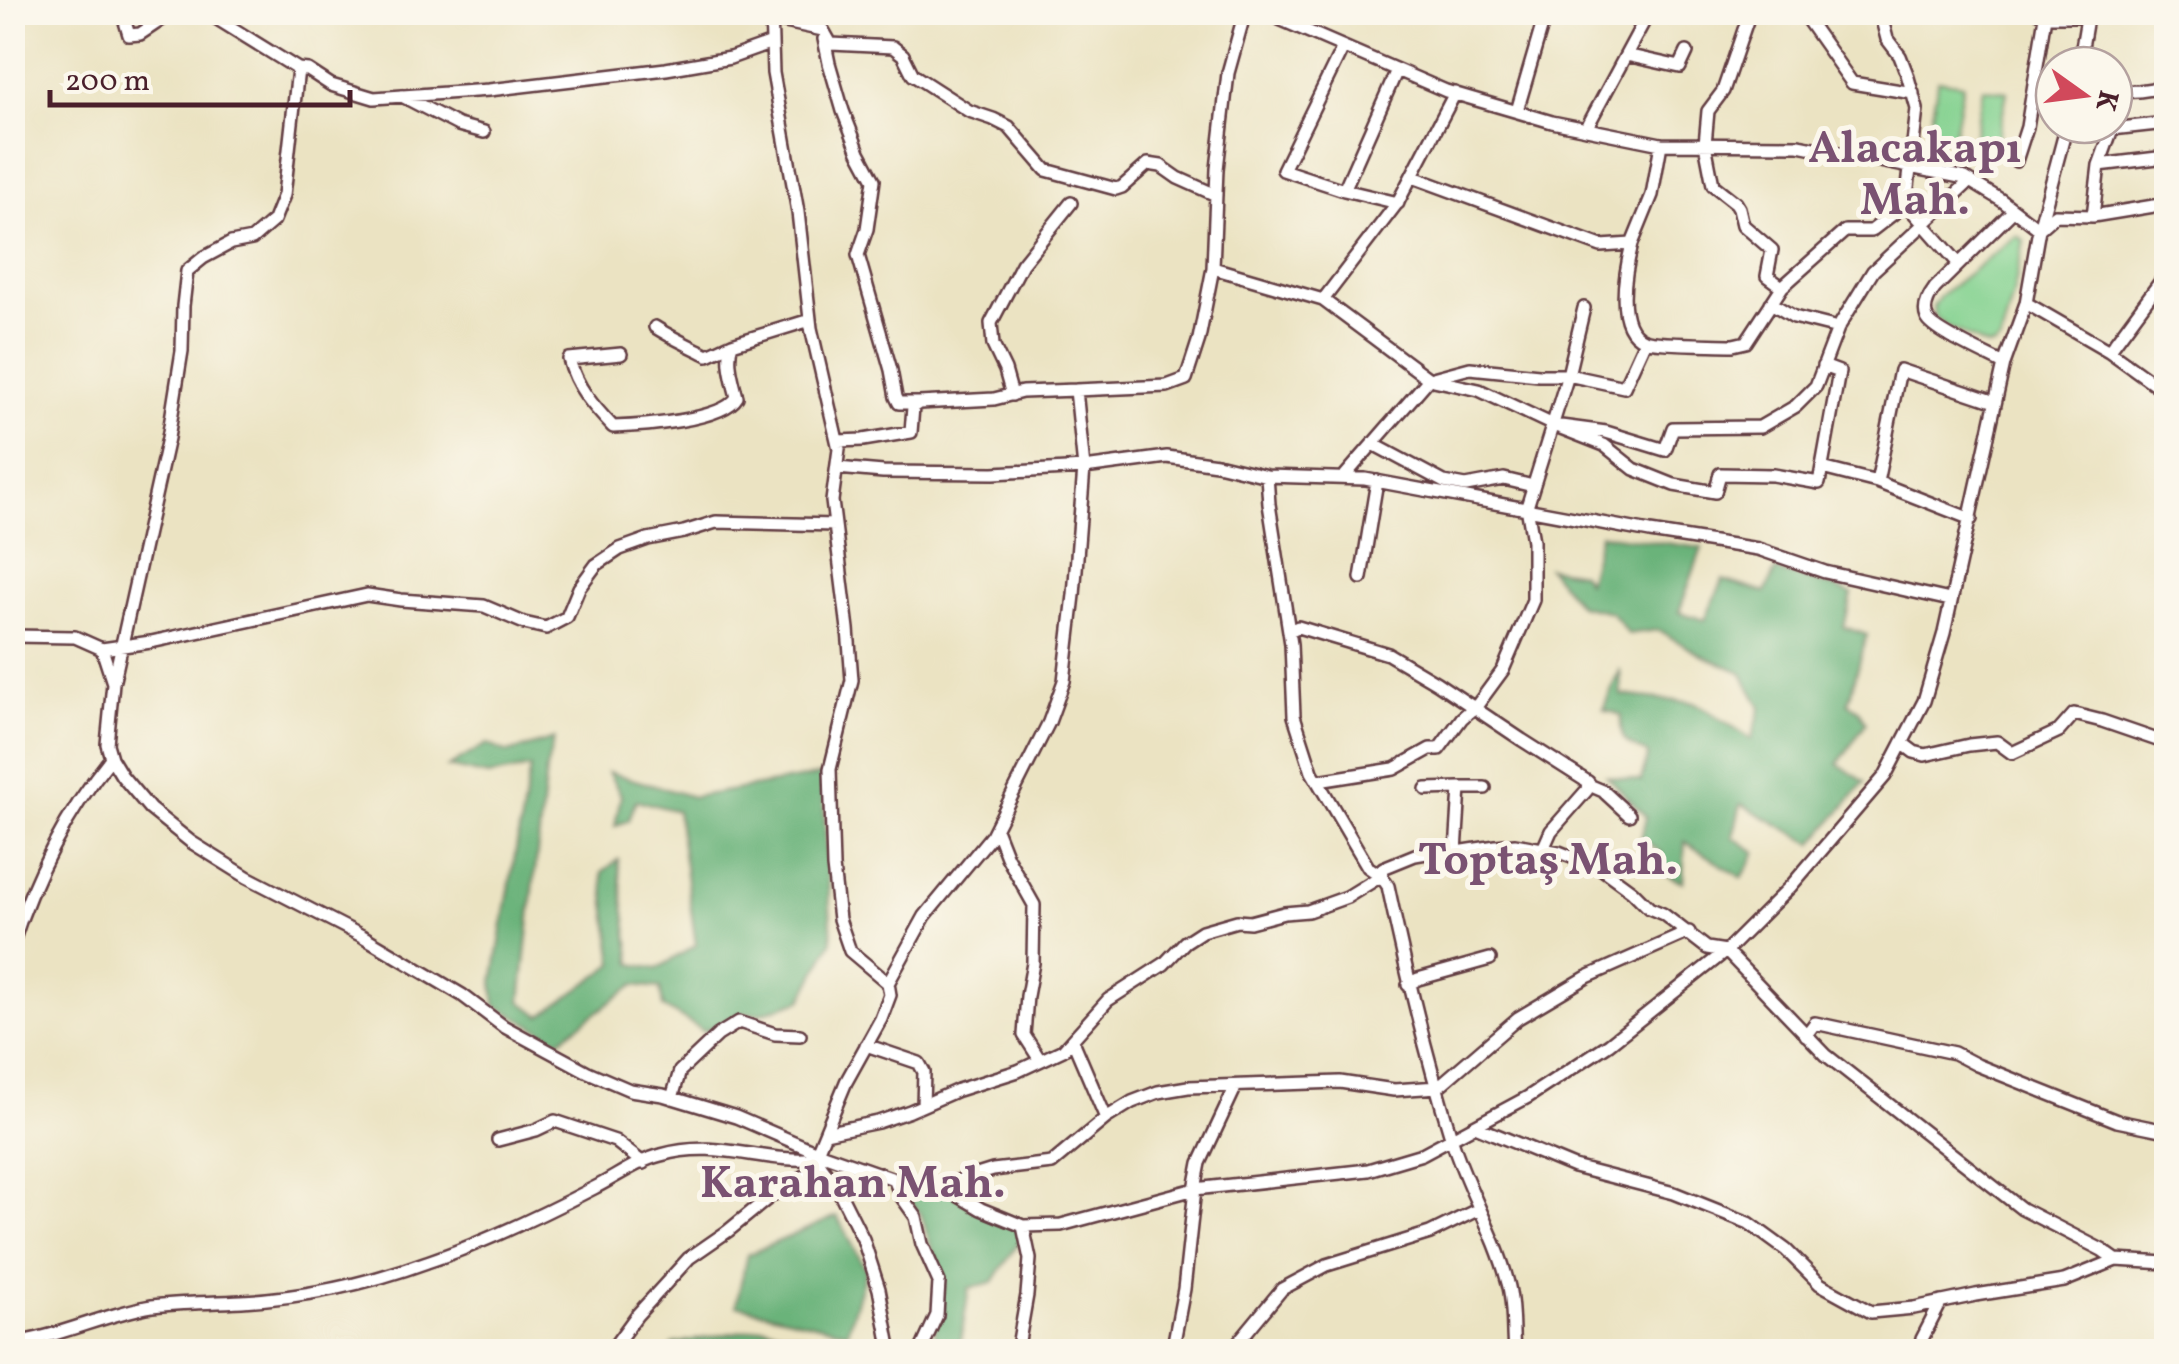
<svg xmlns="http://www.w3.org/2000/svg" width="2179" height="1364" font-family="Vollkorn,serif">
  <rect width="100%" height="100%" fill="#fbf7ec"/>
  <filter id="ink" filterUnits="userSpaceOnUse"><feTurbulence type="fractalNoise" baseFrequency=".01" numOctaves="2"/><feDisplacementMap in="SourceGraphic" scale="20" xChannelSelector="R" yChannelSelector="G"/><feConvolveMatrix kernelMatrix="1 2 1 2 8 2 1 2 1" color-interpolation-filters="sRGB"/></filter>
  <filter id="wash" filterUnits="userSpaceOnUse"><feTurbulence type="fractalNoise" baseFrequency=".0048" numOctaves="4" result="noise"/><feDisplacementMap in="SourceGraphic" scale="40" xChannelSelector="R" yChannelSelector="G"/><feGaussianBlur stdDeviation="2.25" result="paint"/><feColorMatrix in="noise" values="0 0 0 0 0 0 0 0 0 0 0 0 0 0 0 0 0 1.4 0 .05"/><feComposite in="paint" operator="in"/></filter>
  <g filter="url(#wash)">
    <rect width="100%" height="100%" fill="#ebe3c2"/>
    <path fill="#83d18f" stroke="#66785d" stroke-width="2.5" d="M1938,80L1963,84L1953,140L1928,136Z
      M1983,88L2007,92L1996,148L1973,144Z
      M2015,237H2020L2024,241L2013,296L2000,342L1995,346L1988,347L1948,327L1936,318L1933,307L1941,295Z"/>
    <path fill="#6ab37a" stroke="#5a6952" stroke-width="2.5" d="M1600,534L1702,548L1679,612L1705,620L1723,580L1765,593L1775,571L1831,586L1852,594L1844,627L1867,635L1848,703L1860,711L1866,723L1838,764L1865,782L1813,844L1741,804L1733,837L1756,852L1742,878L1685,842L1683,882L1652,869L1662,853L1641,839L1646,817L1607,776L1641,781L1648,754C1624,741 1620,744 1621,715L1603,709L1620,669L1621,695L1696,703L1752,739L1761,707L1741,672L1701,655L1658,630L1628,634L1611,612L1579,605L1548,568L1581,573L1587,582Z
      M554,739L546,770L521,1001L541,1016L614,964L602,872L618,860L632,964L657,969L696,945L677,811L636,800L629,820L615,826L621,795L608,772L693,797L822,775L832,941L802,1000L759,1014L744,1013L704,1031L663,1007L660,988L634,985L559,1040L495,1005L493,982L530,768L488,776L448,767L487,744L508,753Z
      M896,1184L942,1186L1023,1226L1020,1241L993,1282L969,1288L960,1346L943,1351H933L937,1315L945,1281L930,1244L921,1214Z
      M837,1216L866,1270L847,1332L736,1305L747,1255Z
      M764,1327L851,1345L854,1351H670L673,1344Z"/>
  </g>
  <g filter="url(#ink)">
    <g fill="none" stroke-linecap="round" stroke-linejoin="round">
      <g stroke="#623c42" stroke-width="16">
        <path id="minor" d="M122,12L129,35L140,34L173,12
          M771,12L773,73L798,212L811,328L839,449L832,501L848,629L852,680L830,769L833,867L839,919L850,951L888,983L890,995L881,1019L846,1082L817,1152L821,1166L838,1189L863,1239L879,1289L891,1352
          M1245,12L1228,73L1217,169L1213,268L1323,300L1429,379L1470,368L1539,375H1568L1527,507L1533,541V600L1503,670L1478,704L1462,718L1439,749H1430L1394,769L1318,781
          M1263,12L1446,91L1552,122L1661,144L1799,145L1965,178L2001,200L2039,229L2055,215L2093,216L2166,204
          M1750,12L1723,91L1708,111L1705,144L1713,185L1736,203L1739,208L1743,225L1772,250L1767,276L1782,287
          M1802,12L1852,83L1913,93
          M1880,12L1887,39L1900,56L1907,74L1917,109L1906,204L1959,264
          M2038,12L2045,16H2166
          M771,19L823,30L831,44L893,47L903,55L913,75L969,111L993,119L1009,127L1046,170L1116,189L1122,187L1148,164L1161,166L1178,178L1216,195
          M824,39L829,63L843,111L859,152L874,180L867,229L858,255L891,370L896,397L899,403H919
          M1343,47L1283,170L1344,190
          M1626,55L1680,67L1687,52
          M2079,65L2088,12
          M298,69L308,70L331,85L374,98L489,90L666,69L730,58L772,43
          M1397,70L1344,190L1398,203
          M2114,92L2139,91L2166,87
          M402,96L458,125L484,132
          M1517,111L1546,12
          M2114,121L2121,92
          M2113,125L2112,129L2166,123
          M1586,129L1649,12
          M2016,161L2027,127L2045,16
          M2099,165L2112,129
          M1413,177L1601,246L1632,244L1652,195L1661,144
          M2093,216L2099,165L2166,157
          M1632,244C1626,268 1613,327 1644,340C1657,345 1715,344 1733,345L1746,342L1782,287L1845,231H1871L1906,204
          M1323,300L1398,202L1455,93
          M1771,303L1794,317L1838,328L1816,386L1796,406L1760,427L1673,428L1665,450L1606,432L1553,425L1604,445L1634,469L1674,485L1715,492L1720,474L1773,475L1819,483L1839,372L1823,366
          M2026,303L2109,351L2166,392
          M1584,308L1568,375L1624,387L1645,341
          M655,327C672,338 690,346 708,355L732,344
          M1838,328L1873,271L1970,181
          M2109,351L2166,274
          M621,354L569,359C576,387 594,407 613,427C640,426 723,421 737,397C733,381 726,360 732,344L810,320
          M2004,364C1989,356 1932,331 1927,318C1922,307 1929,296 1935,288L2014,210
          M1076,390L1167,386L1186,379L1199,339L1213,268
          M1012,395L1005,370L993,345L991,323L1022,264L1071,203
          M838,441L863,440L911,432L913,407L919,403L994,399L1022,392L1076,390L1084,468L1074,595L1064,681L1049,722L992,835L925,916L888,983
          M1373,444L1444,482L1466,486L1504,479L1533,486
          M837,468L883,472L994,473L1084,468L1167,457L1217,464L1267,476L1365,479L1650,532L1758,549L1825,572L1950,600
          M1822,468L1877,482
          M1267,476L1269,504L1291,644L1294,716L1312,772L1368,867L1381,876L1388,886C1406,972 1426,1056 1452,1140C1467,1189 1495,1233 1508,1283C1514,1304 1512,1329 1514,1352
          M1343,478L1429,379L1479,390L1553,425
          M1971,519L1877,482L1900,370L1995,402
          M1361,578L1377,481
          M1289,631L1298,627L1388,654L1437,683L1522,740L1588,782L1587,790L1551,831L1543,849
          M12,636L75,637L102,649L113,683L107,744L111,758L122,776L150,809L191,842L247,877L364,937L462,995L503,1026L549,1051L588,1072L630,1090L663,1095L736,1117L817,1152L894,1179L942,1186L981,1209L1023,1226L1061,1225L1195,1189L1368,1170L1422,1154L1528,1097L1609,1044L1726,951L1791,886L1885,776L1924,701L1944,633L2004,364L2026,303L2039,229L2067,125
          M102,649L151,642L367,595L401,600L484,606L524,623L546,628L567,617L579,588L596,565L620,549L648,539L684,532L716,522L835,525
          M114,680L168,438L182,351L183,306L187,271L203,258L231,243L252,239L274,220L284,195L298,69L206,12
          M1902,743L1914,752L1925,755L1969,745L1997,742L2012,753L2059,731L2074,714L2102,721L2166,743
          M1589,785L1603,791L1629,815
          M1426,789L1460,788
          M996,829L1007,857L1034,905L1033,963L1027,996L1024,1035L1040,1060
          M1456,852L1460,788H1485
          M12,945C33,879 67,812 111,758
          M1408,985L1418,979L1490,959
          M1806,1035L1815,1023L1954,1053L1977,1065L2117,1121L2166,1131
          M1073,1041L1106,1118
          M866,1045L919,1063L924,1072L923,1105
          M672,1098L680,1071L718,1035L739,1022L775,1034L800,1035
          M1475,1126L1574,1167L1674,1193L1749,1223L1786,1250L1820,1284L1871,1312L1914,1308L1976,1295L2064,1281L2116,1260
          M825,1133L878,1122L910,1111L958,1090L1018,1071L1063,1050L1108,1000L1164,964L1185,942L1202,931L1237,921L1250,922L1284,913L1308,911L1347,897L1381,876L1383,868L1415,855L1432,852L1451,853L1496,846L1515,844L1559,852L1602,869L1632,891L1649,908L1663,914L1707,948L1726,951L1826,1055L2022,1209L2102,1250L2116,1260L2166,1263
          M498,1140L536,1130L555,1121L615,1141L643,1163
          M894,1179L901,1196L916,1217L922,1244L939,1282L937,1315L920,1352
          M942,1186L993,1170L1052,1163L1106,1118L1132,1102L1158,1092L1188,1087L1340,1082L1394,1090L1438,1087L1518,1018L1587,977L1689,932
          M12,1343C60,1337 104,1314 152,1306C181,1302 212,1303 242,1301C307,1297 367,1284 427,1262C484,1243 540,1216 594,1188C616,1177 637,1161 661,1155C720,1138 764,1165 819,1158
          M610,1352L637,1315L689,1258L728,1231L772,1195L821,1166
          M1017,1352L1027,1295L1030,1259L1023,1226
          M1172,1352L1184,1289L1195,1189L1200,1163L1236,1086
          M1230,1352L1282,1289L1327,1265L1430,1233L1479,1209
          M1919,1352L1922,1339L1941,1302"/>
      </g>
      <use href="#minor" stroke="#fff" stroke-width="11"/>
    </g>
  </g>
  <g text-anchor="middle" stroke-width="10" stroke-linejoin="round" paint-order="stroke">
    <g font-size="45" font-weight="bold" fill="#7a5272" stroke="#fbf7ec">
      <text x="1915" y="162">Alacakapı<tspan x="1915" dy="52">Mah.</tspan></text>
      <text x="1548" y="874">Toptaş Mah.</text>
      <text x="853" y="1197">Karahan Mah.</text>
    </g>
  </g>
  <rect width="2179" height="1364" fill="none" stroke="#fbf7ec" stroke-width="50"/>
  <g transform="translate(2084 95) rotate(104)"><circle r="48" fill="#fbf7ec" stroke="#b4a19f" stroke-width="2.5"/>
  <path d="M0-8L18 38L0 25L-18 38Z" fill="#d1495b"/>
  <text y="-15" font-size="28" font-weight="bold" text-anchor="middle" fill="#4a1f2b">K</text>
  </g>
  <path d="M50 90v15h300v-15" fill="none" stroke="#4a1f2b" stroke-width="5"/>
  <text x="65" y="90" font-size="30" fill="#4a1f2b" stroke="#fbf7ec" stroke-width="8" paint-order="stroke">200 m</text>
</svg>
